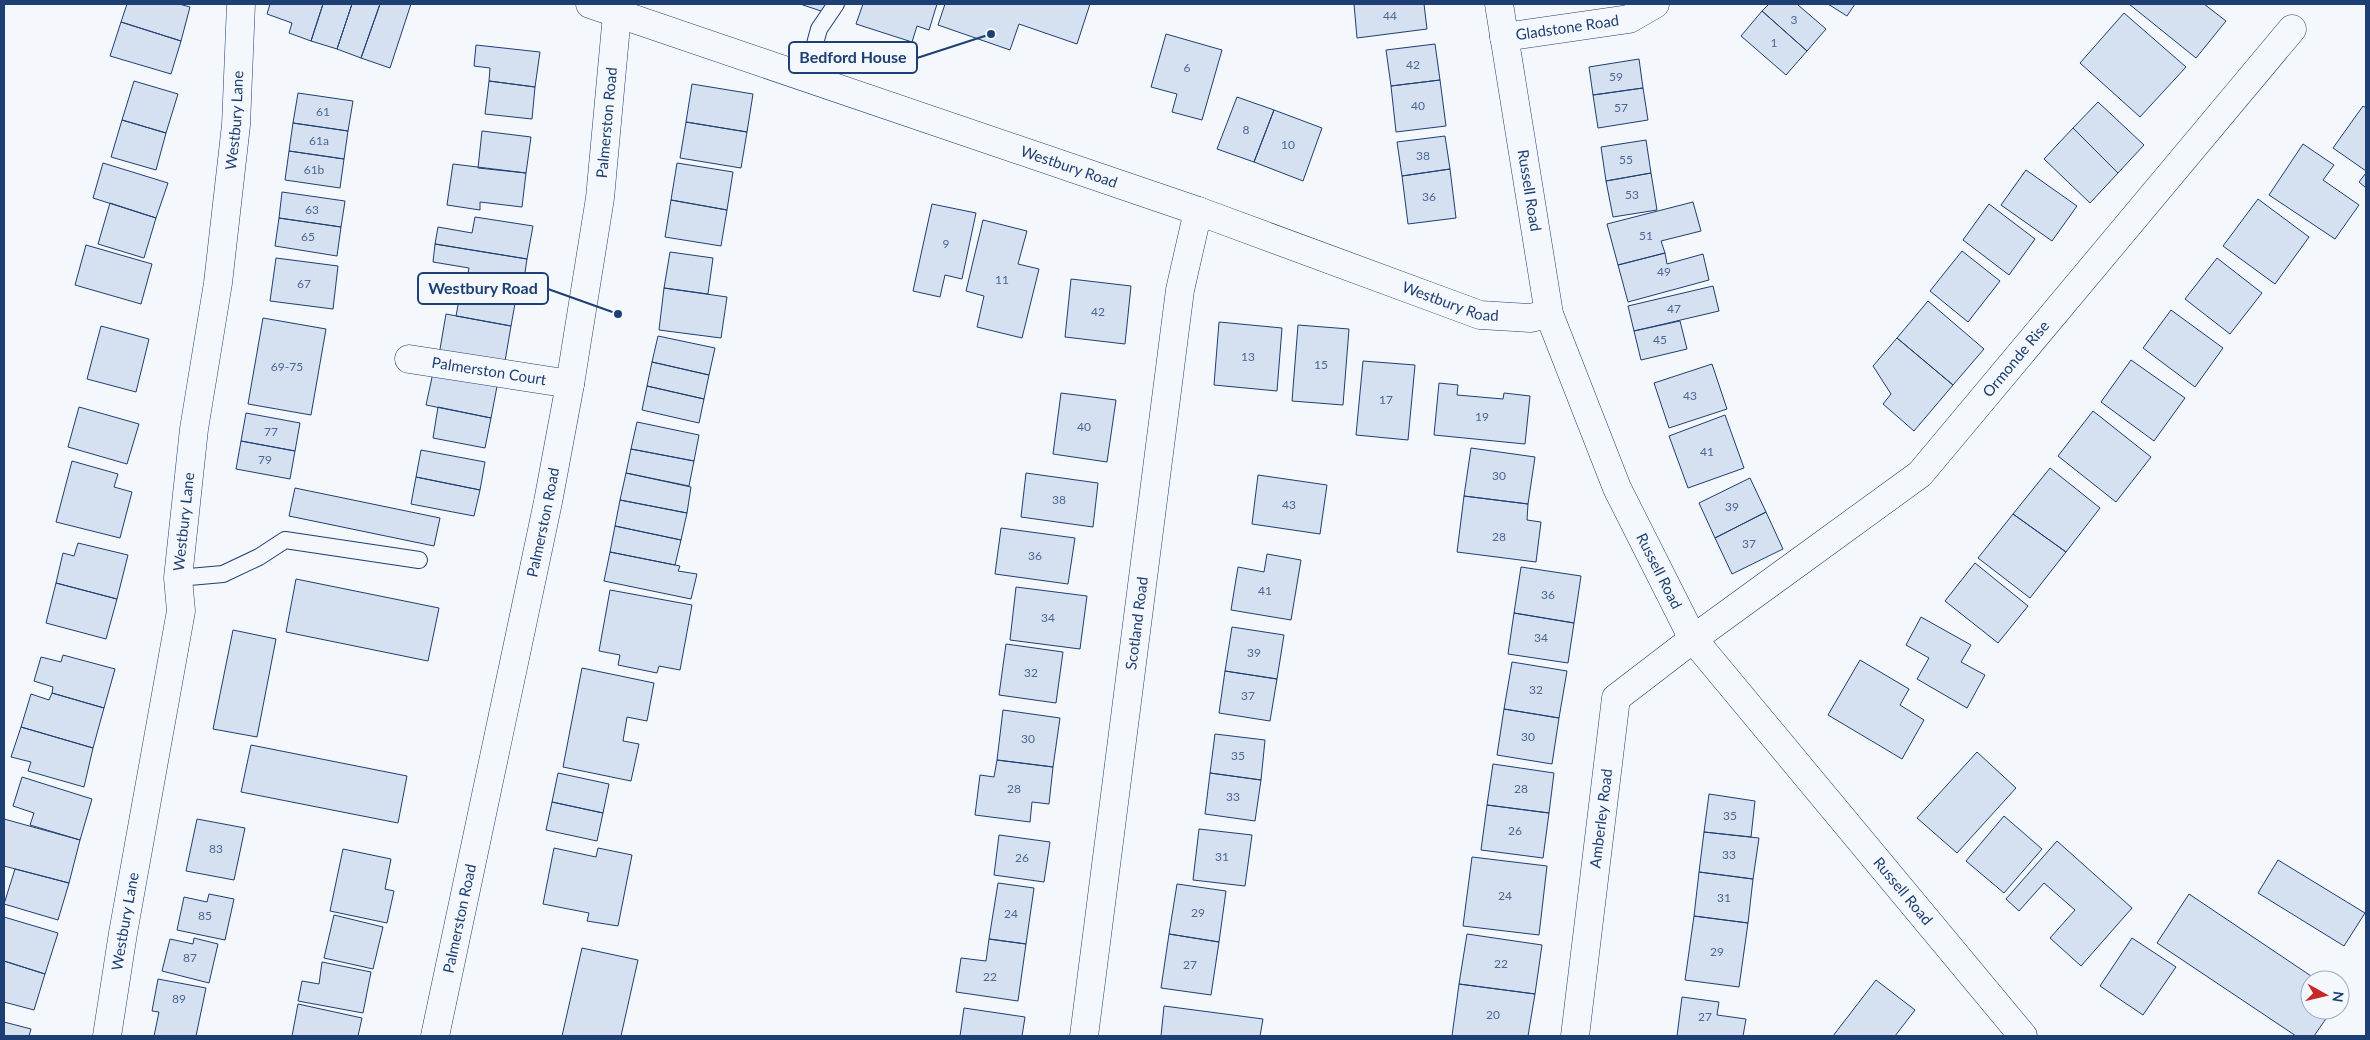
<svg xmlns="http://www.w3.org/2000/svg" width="2370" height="1040" font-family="Lato,sans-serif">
  <rect width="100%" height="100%" fill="#f4f7fb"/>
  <path fill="#d5e0f0" stroke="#1d3f73" d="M127,4H179L190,7L181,41L121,22Z
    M270,4H323L311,41L289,33L292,23L267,14Z
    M323,4H352L337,49L311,41Z
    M352,4H380L361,58L337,49Z
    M380,4H411L390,68L361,58Z
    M800,4H830L827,13Z
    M863,4H937L929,30L917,26L912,42L856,24Z
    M945,4H1090L1077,44L1019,24L1010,50L938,25Z
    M1354,4H1424L1427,29L1357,38Z
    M1769,4H1797L1826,29L1807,51L1762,11Z
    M1828,4H1855L1847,16Z
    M2129,4H2204L2226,21L2196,58Z
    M1762,11L1807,51L1786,75L1741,36Z
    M2124,13L2186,67L2140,117L2080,63Z
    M121,22L181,41L171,74L110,56Z
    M1166,34L1222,50L1202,120L1172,112L1177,94L1151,87Z
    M1435,44L1440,80L1391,86L1386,50Z
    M476,45L540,52L535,87L489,81L490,68L474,66Z
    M1639,59L1643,88L1593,95L1589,67Z
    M1440,80L1446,126L1396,132L1391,86Z
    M134,81L178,94L166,133L122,120Z
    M489,81L535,87L532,119L485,114Z
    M692,84L753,94L747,132L686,122Z
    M1643,88L1648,120L1598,128L1593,95Z
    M298,93L353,101L348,131L293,123Z
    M1237,97L1274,110L1254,162L1217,149Z
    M2098,102L2144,145L2118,173L2073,128Z
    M2363,106L2366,108V171L2333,148Z
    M1274,110L1322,128L1303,181L1254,162Z
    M122,120L166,133L156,170L111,157Z
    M686,122L747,132L741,168L680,158Z
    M293,123L348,131L344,159L289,151Z
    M2073,128L2118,173L2090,203L2044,159Z
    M482,131L531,137L526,173L478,168Z
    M1445,136L1450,169L1402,176L1397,142Z
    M1646,140L1651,173L1606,181L1601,147Z
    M2303,144L2334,165L2323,180L2359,205L2335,239L2269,195Z
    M289,151L344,159L340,188L285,180Z
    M103,163L168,183L156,218L93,198Z
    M677,163L733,172L727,210L671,200Z
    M453,164L526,173L522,207L480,202V210L447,205Z
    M1450,169L1456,218L1408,224L1402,176Z
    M2026,170L2077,206L2052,241L2001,205Z
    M1651,173L1657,210L1613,217L1606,181Z
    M2366,173V188L2359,182Z
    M282,192L345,201L341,227L279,218Z
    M2258,199L2309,237L2275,284L2223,246Z
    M671,200L727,210L721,246L665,237Z
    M1693,202L1701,231L1661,241L1665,253L1618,265L1607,224Z
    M110,203L156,218L144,258L98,244Z
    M932,204L976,213L962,279L945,275L940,297L913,291Z
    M1989,204L2035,239L2009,275L1963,240Z
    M475,217L533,226L527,259L435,244L438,227L472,233Z
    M279,218L341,227L337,256L275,246Z
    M983,220L1027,231L1018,264L1039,269L1022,338L977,327L984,296L966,291Z
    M435,244L527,259L522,293L466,284L469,268L433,262Z
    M86,245L152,264L141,304L75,285Z
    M1962,251L2000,281L1968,322L1930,291Z
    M670,252L713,258L708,294L664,288Z
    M1665,253L1667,264L1703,254L1709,280L1628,302L1618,265Z
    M276,258L338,266L333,309L270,301Z
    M2217,258L2262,293L2230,334L2185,299Z
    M1071,279L1131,286L1125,344L1065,337Z
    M1713,286L1719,311L1634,331L1628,306Z
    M664,288L727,297L721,338L659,330Z
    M461,289L516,298L511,326L456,316Z
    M1928,301L1984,349L1953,385L1897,338Z
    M2171,310L2223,348L2195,387L2143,348Z
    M446,314L511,326L504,367L439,355Z
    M263,318L326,329L311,415L248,404Z
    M1680,321L1687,349L1641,360L1634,331Z
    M1219,322L1282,328L1277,391L1214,385Z
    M1298,325L1349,329L1343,405L1292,401Z
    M101,326L149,339L136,392L87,379Z
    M658,336L715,348L709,375L652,362Z
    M1897,338L1953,385L1914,431L1883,404L1891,394L1873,366Z
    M2131,360L2185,398L2154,441L2101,402Z
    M1363,361L1415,365L1408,440L1356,435Z
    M652,362L709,375L704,399L647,386Z
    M1712,364L1727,409L1669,428L1654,383Z
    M434,368L498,381L491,418L426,405Z
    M1439,383L1458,385L1457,395L1503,399L1504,393L1530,396L1525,444L1434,435Z
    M647,386L704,399L699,423L642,410Z
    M1061,393L1116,400L1107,462L1053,454Z
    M79,407L139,424L127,464L68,447Z
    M438,407L491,418L485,448L433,438Z
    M2093,411L2151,457L2116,502L2058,456Z
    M246,413L300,423L295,451L241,441Z
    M1725,415L1744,468L1688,488L1669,436Z
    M637,422L699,435L694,461L631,449Z
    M241,441L295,451L290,479L236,469Z
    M1471,448L1535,457L1528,504L1464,496Z
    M631,449L694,461L689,486L626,473Z
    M421,450L485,462L480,490L416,477Z
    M72,461L118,474L114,487L132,492L120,538L56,522Z
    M2050,468L2100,508L2066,552L2013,514Z
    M626,473L691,487L687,513L620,500Z
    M1026,473L1098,483L1093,527L1021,517Z
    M1258,475L1327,485L1320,534L1252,524Z
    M416,477L480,490L474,516L411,504Z
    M1750,478L1766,512L1715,538L1699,503Z
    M295,488L440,518L434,546L289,516Z
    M1464,496L1528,504L1527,520L1541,522L1536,562L1457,552Z
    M620,500L687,513L681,540L615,526Z
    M1766,512L1783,549L1732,574L1715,538Z
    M2013,514L2066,552L2030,598L1978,558Z
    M615,526L681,540L675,565L610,552Z
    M1001,528L1075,538L1068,584L995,574Z
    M78,543L128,555L117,599L56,583L63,553L74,556Z
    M610,552L680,566L678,571L697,574L691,599L604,581Z
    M1267,554L1301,560L1291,620L1231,610L1238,567L1264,572Z
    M1975,563L2028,606L1998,643L1945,601Z
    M1521,567L1581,576L1574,623L1514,613Z
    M296,579L439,608L428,661L286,632Z
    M56,583L117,599L106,639L46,623Z
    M1016,587L1087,596L1080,649L1010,640Z
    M610,590L692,605L680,670L659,666L657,673L618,665L620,655L599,651Z
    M1514,613L1574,623L1568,663L1508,654Z
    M1921,617L1971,645L1961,662L1985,675L1967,708L1917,679L1929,658L1906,645Z
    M1232,627L1284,635L1277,679L1225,671Z
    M233,630L276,639L257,737L213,729Z
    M1006,644L1063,652L1056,703L999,695Z
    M63,655L115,669L104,708L52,693L53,687L34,681L41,657L61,662Z
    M1860,660L1909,689L1900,705L1924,720L1902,759L1828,715Z
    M1512,662L1567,671L1559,718L1504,709Z
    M582,668L654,683L647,721L627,717L623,741L639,744L631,781L563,767Z
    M1225,671L1277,679L1270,721L1219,713Z
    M52,693L104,708L93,748L21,727L31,694L49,700Z
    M1504,709L1559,718L1552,764L1497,755Z
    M1003,710L1060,718L1053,767L997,760Z
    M21,727L93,748L84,787L28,771L31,762L11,757Z
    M1215,734L1265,740L1261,780L1210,773Z
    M251,745L407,776L398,823L241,792Z
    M1977,752L2016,788L1957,853L1917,818Z
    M997,760L1053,767L1049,804L1032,802L1030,822L975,815L980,775L994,777Z
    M1493,764L1554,773L1549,813L1487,805Z
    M558,773L609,784L603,813L552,802Z
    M1210,773L1261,780L1255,821L1205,814Z
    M22,777L92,799L80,840L30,825L34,813L13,806Z
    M1709,794L1755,801L1751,837L1704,832Z
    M552,802L603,813L597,841L546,830Z
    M1487,805L1549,813L1543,858L1481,850Z
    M2004,816L2042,849L2004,893L1966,861Z
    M4,819L80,840L69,883L4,866Z
    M197,819L245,828L234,880L186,871Z
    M1199,829L1252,835L1245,886L1193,880Z
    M1704,832L1759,838L1753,879L1699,872Z
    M999,835L1050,842L1044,882L994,875Z
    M2057,841L2132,908L2081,966L2050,938L2075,910L2044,883L2019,911L2006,899Z
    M554,848L596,857L598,848L632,855L618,926L587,921L589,913L543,904Z
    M343,849L391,859L385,889L394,891L387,923L330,911Z
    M1472,857L1547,866L1539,935L1463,926Z
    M2278,860L2365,913L2344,946L2258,893Z
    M15,869L69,883L58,920L4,904Z
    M1699,872L1753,879L1748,923L1694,916Z
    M998,883L1034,888L1026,944L989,939Z
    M1177,884L1226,891L1219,942L1169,934Z
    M209,894L234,899L225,940L177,930L184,897L207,902Z
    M2189,894L2317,980H2310V1010H2332L2314,1036H2296L2157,943Z
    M334,915L383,927L373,969L324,958Z
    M1694,916L1748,923L1739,987L1685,980Z
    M4,917L58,933L45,974L4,961Z
    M1169,934L1219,942L1211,995L1161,988Z
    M1467,934L1542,945L1535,994L1459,984Z
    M194,938L218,944L209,983L162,971L170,939L193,944Z
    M2132,938L2176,967L2143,1015L2100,986Z
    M989,939L1026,944L1018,1001L956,992L961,958L986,961Z
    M582,948L638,960L621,1036H562Z
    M4,961L45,974L34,1010L4,1002Z
    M322,962L371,972L363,1013L298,1001L302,981L319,984Z
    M158,979L206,988L196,1036H154L159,1012L152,1011Z
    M1876,980L1915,1010L1895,1036H1833Z
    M1459,984L1535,994L1528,1036H1452Z
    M1682,997L1719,1002L1717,1015L1746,1019L1743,1036H1677Z
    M298,1004L362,1018L358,1036H292Z
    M1164,1006L1263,1019L1260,1036H1161Z
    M964,1008L1025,1017L1022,1036H960Z
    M4,1022L31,1029L29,1036H4Z"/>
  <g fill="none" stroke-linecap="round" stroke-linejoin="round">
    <g stroke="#1d3f73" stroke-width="18">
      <path id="service" d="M806,77L819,29L836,4
        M178,578L223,574L259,557L285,540L419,560"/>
    </g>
    <g stroke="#1d3f73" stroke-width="29">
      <g id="minor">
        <path id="s1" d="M590,4L1198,211L1480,315L1530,318L1549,314"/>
        <path id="s2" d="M1499,4L1549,314L1617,488L1693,639L2023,1036"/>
        <path id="s3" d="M1504,37L1629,19L1655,4"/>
        <path id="s4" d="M409,359L570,384"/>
        <path id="s5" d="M107,1036L123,933L181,611L178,578L194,429L218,283L236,125L241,4"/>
        <path id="s6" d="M1084,1036L1180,290L1198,211"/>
        <path id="s7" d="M1575,1036L1616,698L1693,639L1920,474L2292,29"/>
      </g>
    </g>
    <g stroke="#1d3f73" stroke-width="29">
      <g id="secondary">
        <path id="s8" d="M435,1036L548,502L570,384L600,198L618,4"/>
      </g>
    </g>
    <use href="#service" stroke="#f4f7fb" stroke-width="16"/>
    <use href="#minor" stroke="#f4f7fb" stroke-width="28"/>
    <use href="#secondary" stroke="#f4f7fb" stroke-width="28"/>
  </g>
  <g text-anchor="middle" stroke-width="4" stroke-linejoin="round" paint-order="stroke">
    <g font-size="12" fill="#4b6792">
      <text x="1390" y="20">44</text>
      <text x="1794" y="24">3</text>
      <text x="1774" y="47">1</text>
      <text x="1413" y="69">42</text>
      <text x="1187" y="72">6</text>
      <text x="1616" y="81">59</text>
      <text x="1418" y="110">40</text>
      <text x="1621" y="112">57</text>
      <text x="323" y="116">61</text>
      <text x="1246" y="134">8</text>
      <text x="319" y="145">61a</text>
      <text x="1288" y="149">10</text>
      <text x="1423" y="160">38</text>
      <text x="1626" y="164">55</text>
      <text x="314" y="174">61b</text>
      <text x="1632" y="199">53</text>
      <text x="1429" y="201">36</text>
      <text x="312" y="214">63</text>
      <text x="1646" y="240">51</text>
      <text x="308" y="241">65</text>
      <text x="946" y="248">9</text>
      <text x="1664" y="276">49</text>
      <text x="1002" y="284">11</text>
      <text x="304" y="288">67</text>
      <text x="1674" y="313">47</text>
      <text x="1098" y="316">42</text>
      <text x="1660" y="344">45</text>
      <text x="1248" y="361">13</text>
      <text x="1321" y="369">15</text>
      <text x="287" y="371">69-75</text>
      <text x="1690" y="400">43</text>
      <text x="1386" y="404">17</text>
      <text x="1482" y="421">19</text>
      <text x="1084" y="431">40</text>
      <text x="271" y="436">77</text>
      <text x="1707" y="456">41</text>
      <text x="265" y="464">79</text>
      <text x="1499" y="480">30</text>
      <text x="1059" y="504">38</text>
      <text x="1289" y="509">43</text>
      <text x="1732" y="511">39</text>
      <text x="1499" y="541">28</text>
      <text x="1749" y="548">37</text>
      <text x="1035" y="560">36</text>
      <text x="1265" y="595">41</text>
      <text x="1548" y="599">36</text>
      <text x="1048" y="622">34</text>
      <text x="1541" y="642">34</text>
      <text x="1254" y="657">39</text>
      <text x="1031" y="677">32</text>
      <text x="1536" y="694">32</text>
      <text x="1248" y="700">37</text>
      <text x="1528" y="741">30</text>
      <text x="1028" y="743">30</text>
      <text x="1238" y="760">35</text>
      <text x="1014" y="793">28</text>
      <text x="1521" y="793">28</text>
      <text x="1233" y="801">33</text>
      <text x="1730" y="820">35</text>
      <text x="1515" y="835">26</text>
      <text x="216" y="853">83</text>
      <text x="1729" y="859">33</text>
      <text x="1222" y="861">31</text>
      <text x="1022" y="862">26</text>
      <text x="1505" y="900">24</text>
      <text x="1724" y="902">31</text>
      <text x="1198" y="917">29</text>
      <text x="1011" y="918">24</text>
      <text x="205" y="920">85</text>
      <text x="1717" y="956">29</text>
      <text x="190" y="962">87</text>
      <text x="1501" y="968">22</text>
      <text x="1190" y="969">27</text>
      <text x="990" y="981">22</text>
      <text x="179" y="1003">89</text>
      <text x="1493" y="1019">20</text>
      <text x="1705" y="1021">27</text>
    </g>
    <g font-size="15" fill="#1d3f73" stroke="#f4f7fb">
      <text dy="5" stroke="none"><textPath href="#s3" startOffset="64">Gladstone Road</textPath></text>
      <text dy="5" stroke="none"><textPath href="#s5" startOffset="926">Westbury Lane</textPath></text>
      <text dy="5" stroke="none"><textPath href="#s8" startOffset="930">Palmerston Road</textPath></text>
      <text dy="5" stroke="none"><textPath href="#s1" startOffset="506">Westbury Road</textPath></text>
      <text dy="5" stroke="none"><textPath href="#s2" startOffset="189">Russell Road</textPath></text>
      <text dy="5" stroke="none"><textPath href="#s1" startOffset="911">Westbury Road</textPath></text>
      <text dy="5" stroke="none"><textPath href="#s7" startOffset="868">Ormonde Rise</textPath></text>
      <text dy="5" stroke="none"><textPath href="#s4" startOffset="81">Palmerston Court</textPath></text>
      <text dy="5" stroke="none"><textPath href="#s5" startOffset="521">Westbury Lane</textPath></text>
      <text dy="5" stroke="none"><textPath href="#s8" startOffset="525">Palmerston Road</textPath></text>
      <text dy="5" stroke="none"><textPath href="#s2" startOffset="594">Russell Road</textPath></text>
      <text dy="5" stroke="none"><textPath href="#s6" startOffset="416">Scotland Road</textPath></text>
      <text dy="5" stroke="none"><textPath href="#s7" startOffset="219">Amberley Road</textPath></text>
      <text dy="5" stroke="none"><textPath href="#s2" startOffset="998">Russell Road</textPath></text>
      <text dy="5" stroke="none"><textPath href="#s8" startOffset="120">Palmerston Road</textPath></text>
      <text dy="5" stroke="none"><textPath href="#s5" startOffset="116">Westbury Lane</textPath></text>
    </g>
  </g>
  <path fill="none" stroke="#1d3f73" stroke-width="2" d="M991 34L917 58M618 314L548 289"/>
  <g fill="#1d3f73" stroke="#f4f7fb" stroke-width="2">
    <circle cx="991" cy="34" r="5"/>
    <circle cx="618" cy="314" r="5"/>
  </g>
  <g fill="#f4f7fb" stroke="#1d3f73" stroke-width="2">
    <rect x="789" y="42" width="128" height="31" rx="5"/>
    <rect x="418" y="273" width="130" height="31" rx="5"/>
  </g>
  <g font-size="16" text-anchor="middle" font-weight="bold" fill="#1d3f73">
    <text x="853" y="63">Bedford House</text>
    <text x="483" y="294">Westbury Road</text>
  </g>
  <rect width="2370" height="1040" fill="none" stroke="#1d3f73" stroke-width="10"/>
  <g transform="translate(2325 995) rotate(98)"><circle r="24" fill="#f4f7fb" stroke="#9eadc5"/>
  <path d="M0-4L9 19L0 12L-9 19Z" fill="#c62828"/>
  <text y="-8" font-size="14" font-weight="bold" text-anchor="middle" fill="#1d3f73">N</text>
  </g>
</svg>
